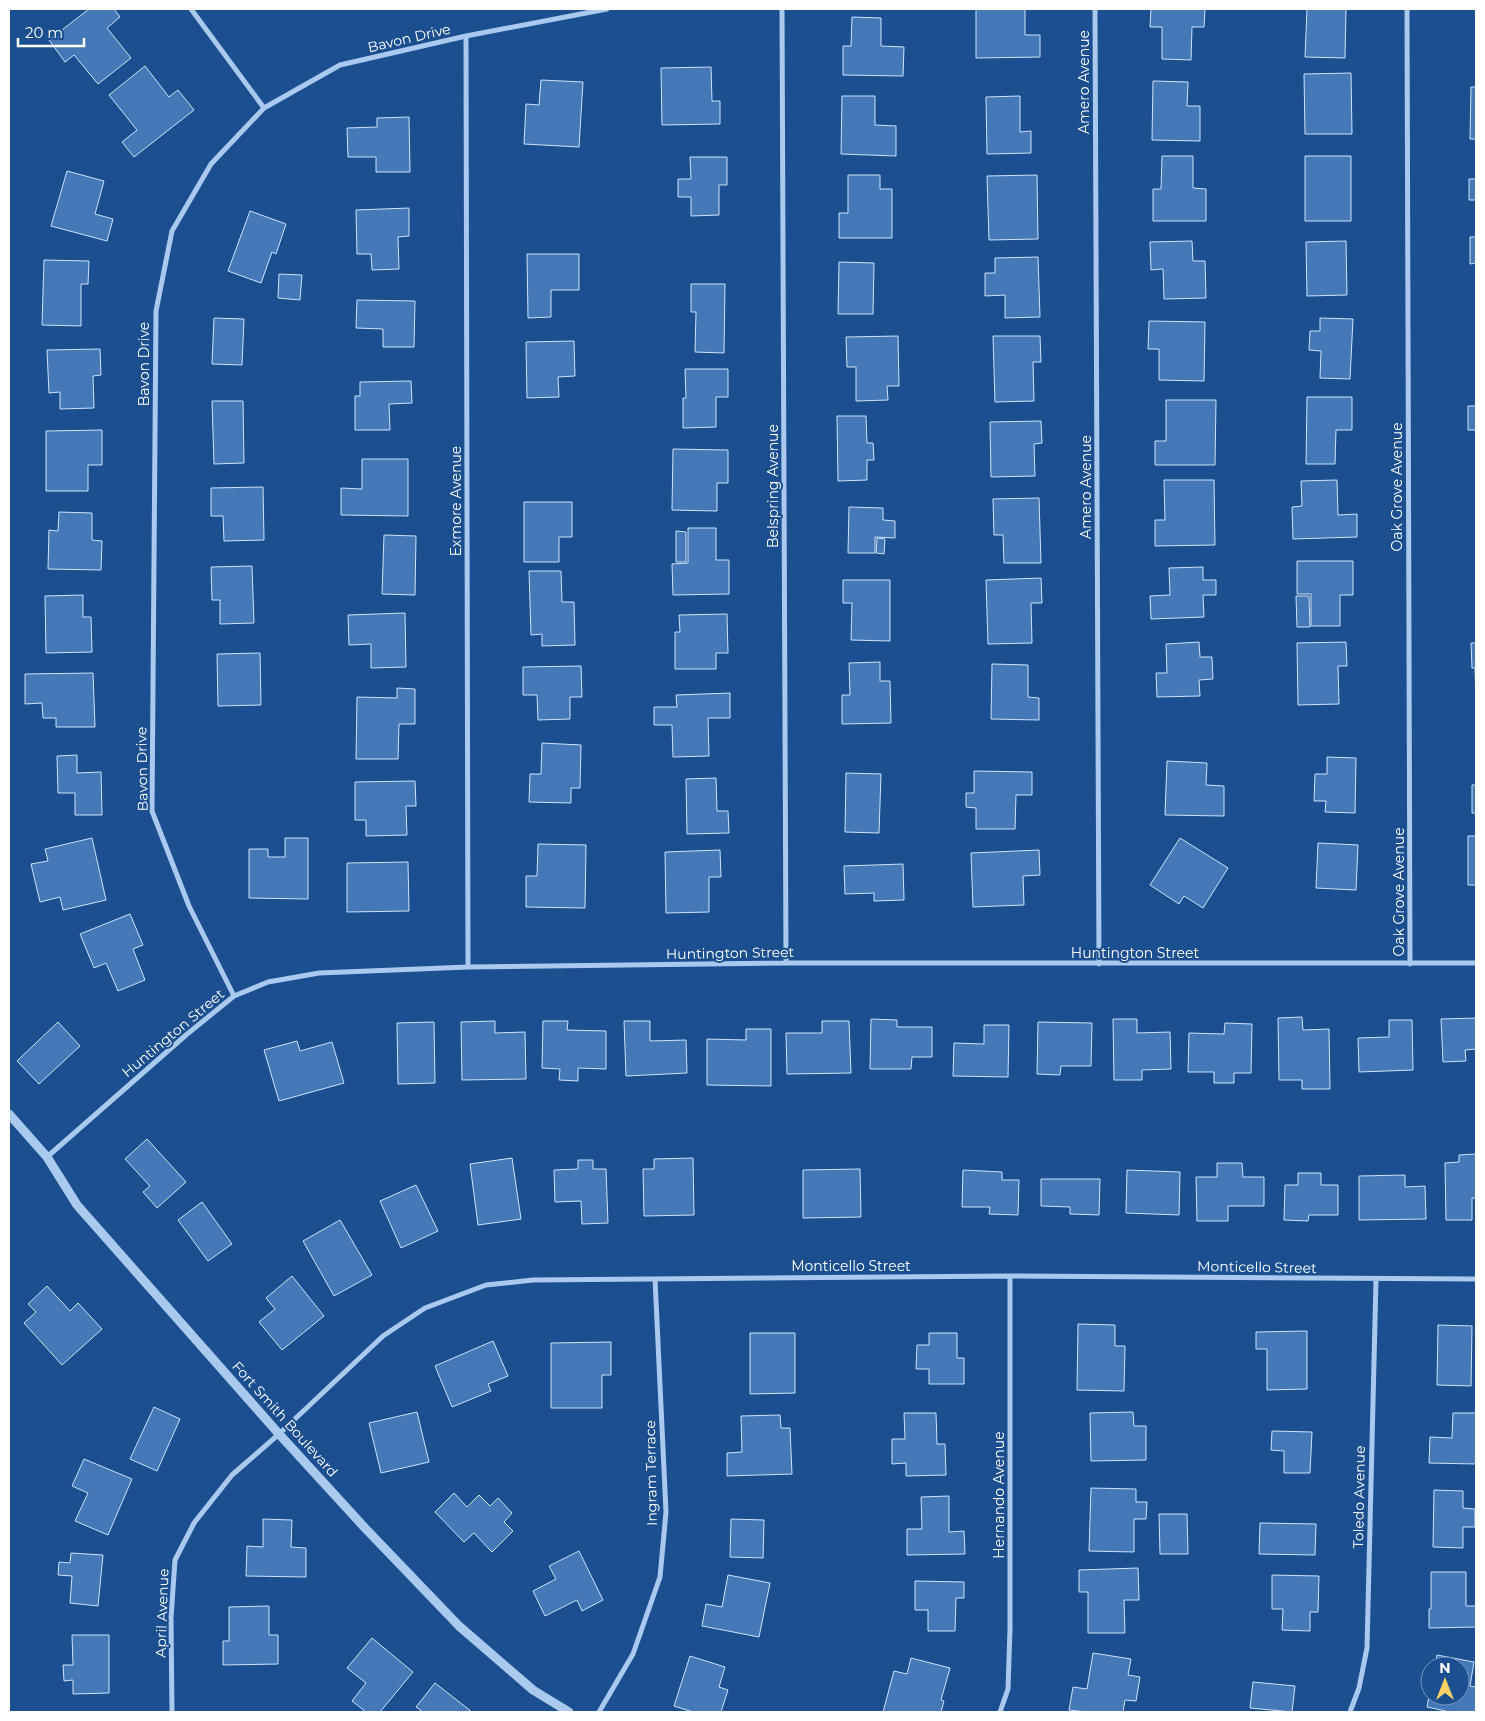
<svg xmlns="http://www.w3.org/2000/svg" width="1485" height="1721" font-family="Montserrat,sans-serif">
  <rect width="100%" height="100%" fill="#1b4f8f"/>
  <path fill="#4478b7" stroke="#cfe3fa" d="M89,9H114L120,17L107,28L131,58L98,84L74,55L65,62L49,40Z
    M976,9H1025V35H1040V57L976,58Z
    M1151,9H1205L1204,27H1192L1191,60L1162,59V27H1150Z
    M1307,9H1346L1345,58L1305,57Z
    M852,17L881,18V46L904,47L903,76L843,75V46H851Z
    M145,66L169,97L178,90L194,110L134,157L122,142L137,130L109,95Z
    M711,67L712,101H720V124L662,125L661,68Z
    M1351,73L1352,134H1305L1304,74Z
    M541,80L583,82L579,147L524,144L526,104L539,105Z
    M1153,81L1188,82L1187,106H1200V141L1152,140Z
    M1471,87H1476V139H1470Z
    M842,96H875V125L896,126V156L841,154Z
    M1020,96V132L1031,131V153L987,154L986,97Z
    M409,117L410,172H376V157H348L347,128L377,127V118Z
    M1162,156H1193V188L1206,189V221H1153V189H1161Z
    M1305,156H1351V221H1305Z
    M690,157H727V185H719V215L691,216V197H678V179H691Z
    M67,171L104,181L95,214L113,219L107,241L51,226Z
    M848,175H880V189H892V238H839V213H848Z
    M1037,175L1038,239L989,240L987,176Z
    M1469,179H1476V200H1469Z
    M409,208V236L398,237L399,269L372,270L371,254H357L356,210Z
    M250,211L286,224L276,254L272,252L261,283L228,271Z
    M1470,237H1476V263L1470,264Z
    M1192,241L1193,261H1205L1206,298L1164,299L1163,269L1151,270L1150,242Z
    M1346,241L1347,295L1307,296L1306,242Z
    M527,254H579V290H551V317L528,318Z
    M1038,257L1040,317L1005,318V295L985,296V273H995V258Z
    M44,260L89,261L88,284H81V326L42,325Z
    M839,262L874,263L873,314H838Z
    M279,274L302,275L300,300L278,298Z
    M691,284H725L724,353L695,352L696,312H691Z
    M357,300L415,301L414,347H383V329L356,328Z
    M214,318L244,319L242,365L212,364Z
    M1320,318L1353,319L1350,379L1320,378L1321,351L1309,350L1310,331H1320Z
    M1149,321L1205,322L1204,381L1159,380V349H1148Z
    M898,336L899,386H887L888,400L856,401V367H847L846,337Z
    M993,336H1040L1041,362H1033L1034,401L995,402Z
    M574,341L575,376L558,377L559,397L527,398L526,342Z
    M100,349L101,375L93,376L94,408L60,409V392L49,393L47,350Z
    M685,369H728V397H716V427L683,428V398H686Z
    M411,381L412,403L389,404L390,430H355V396H360V382Z
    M1307,397H1352V430H1336L1335,464H1306Z
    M1166,400H1216L1215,465H1155V441H1166Z
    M212,401H243L244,463L214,464Z
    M1468,406H1476V430H1468Z
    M837,416H866L867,443H873L874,460H867V480L838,481Z
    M1041,421L1042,443L1034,444L1035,476L991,477L990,422Z
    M102,430V465H88V491H46V431Z
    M673,449L728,450V483H717V511L672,510Z
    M362,459H408V516L341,515V488L362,489Z
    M1164,480H1214L1215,545L1155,546V520H1165Z
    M1337,480L1338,515L1357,514V537L1293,539L1292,507L1302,506L1301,481Z
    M263,487L264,540L224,541L223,516H211V488Z
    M1039,498L1041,563H1004L1003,535H994L993,499Z
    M524,502H572V537H559V562H524Z
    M849,507L883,508V520L895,521V538L875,537V553H848Z
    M59,512L92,513V540L102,541L101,570L48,569L49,530L58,531Z
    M688,528H716V560H729V594L673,595L672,564L688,563Z
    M676,531L686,532V562H676Z
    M384,535L416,536L415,595L382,594Z
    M877,538L885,539L884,554L876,553Z
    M1297,561H1353V595H1340V626H1311V594H1297Z
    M252,566L254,623L220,624V600H212L211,567Z
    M1203,567V580H1216V595H1203L1204,617L1151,619L1150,596L1170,595L1169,568Z
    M529,571H561L562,602H574L575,645L542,646V634L531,635Z
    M1041,578L1042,603H1031L1032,643L988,644L986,580Z
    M843,580H890V641L851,640L852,603H843Z
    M83,595V617H91L92,652L46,653L45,596Z
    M1296,596H1309L1310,627H1297Z
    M405,613L406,667L371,668V644L349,645L348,615Z
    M727,614L728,653H716V669H675V632H680L679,615Z
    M1199,642L1200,657H1212L1213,679L1199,680L1200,696L1157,697L1156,673H1167L1166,644Z
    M1346,642L1347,666H1338L1339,704L1298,705L1297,643Z
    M1471,643H1476V705L1475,668H1472Z
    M260,653L261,705L218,706L217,654Z
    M880,662V681H890L891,723L842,724V695H850L849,663Z
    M992,664L1028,665V697L1039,698V720L991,719Z
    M581,666L582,697H570V719L538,720L537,695H523V667Z
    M93,673L95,727H56V718H43L42,703L25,704V674Z
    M397,688L415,689V724H399L398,759H356L357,697L397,698Z
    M730,693V718H708L709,756L673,757L672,725H654V707H677L676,695Z
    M542,743L581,745L580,788H571V803L529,802L530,774H541Z
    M77,755V773L101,772L102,815H75V793H58L57,756Z
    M1327,757L1356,758L1355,813L1325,812L1326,801H1314L1315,774H1327Z
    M1167,761L1207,763L1206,785L1224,786V816L1165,815Z
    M974,771L1032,772V795H1016L1015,829H976V808L966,807V793H974Z
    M846,773L881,774L879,833L845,832Z
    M716,778L717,811H728L729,833L687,834L686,779Z
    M415,781L416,806H406L407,835L366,836V820H355V782Z
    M1472,785H1476V813H1472Z
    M1468,836H1476V885H1468Z
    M92,838L106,900L63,910L60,897L40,902L31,864L48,861L45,849Z
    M285,838H308V899L249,898V849H268V857H285Z
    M1180,838L1228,868L1203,908L1184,896L1179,904L1150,885Z
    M1318,843L1358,845L1356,890L1316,888Z
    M538,844L586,845L585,908L526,907V876H537Z
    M720,850L721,877H709V912L666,913L665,852Z
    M1039,850L1040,875L1023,876L1024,905L973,907L971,853Z
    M408,862L409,911L347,912V863Z
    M903,864L904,900L874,901V893L845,894L844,866Z
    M130,914L143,945L133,949L145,980L118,991L106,963L94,968L80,934Z
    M1302,1017L1303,1030L1329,1029L1330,1089H1302V1080H1279L1278,1018Z
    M1476,1018V1049L1465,1050L1466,1061L1443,1062L1441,1019Z
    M871,1019L897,1020V1027H932V1057H912L911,1069H870Z
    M1113,1019H1137V1033L1170,1032L1171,1069L1142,1070V1080H1114Z
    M1389,1020H1412L1413,1070L1359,1072L1358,1038L1389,1037Z
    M495,1021V1033L525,1032L526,1079L462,1080L461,1022Z
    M543,1021H568L567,1030L606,1031V1069L578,1068V1081L559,1080L560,1069L542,1068Z
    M624,1021H650V1041L686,1040L687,1073L626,1076Z
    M822,1021H849L851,1073L787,1074L786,1033H822Z
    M58,1022L80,1046L39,1084L17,1061Z
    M434,1022L435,1083L398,1084L397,1023Z
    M1038,1022L1092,1023L1091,1066H1061L1060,1075L1037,1074Z
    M1225,1023L1252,1024L1251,1073H1234V1083H1214V1072H1188L1189,1033L1224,1034Z
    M984,1025H1009L1008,1077L953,1076L954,1043L984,1044Z
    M746,1029H771V1086L707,1085V1039L746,1040Z
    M297,1041L300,1051L332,1042L344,1083L279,1101L264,1050Z
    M147,1139L186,1182L157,1208L143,1192L150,1186L125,1159Z
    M1476,1154V1198H1472V1220H1446L1445,1163L1459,1162V1155Z
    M512,1158L521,1219L478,1225L470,1164Z
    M693,1158L694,1215L644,1216L643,1169H654V1159Z
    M578,1160H593V1169H606L608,1223L582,1224L581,1201L555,1202L554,1170L578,1169Z
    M1217,1163H1242L1243,1177H1264V1206H1228V1221H1197L1196,1177H1217Z
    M860,1169L861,1217L803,1218V1170Z
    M963,1170L1002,1172V1180H1019L1018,1215L989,1214L990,1207H962Z
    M1127,1170L1180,1172L1179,1215L1126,1213Z
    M1298,1173H1321V1185H1338V1215H1309L1308,1221L1284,1220L1285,1185H1298Z
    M1405,1175V1187L1425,1186L1426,1219L1359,1220V1176Z
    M1041,1179H1100L1099,1215L1070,1214V1207L1041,1206Z
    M416,1185L438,1231L401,1248L380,1201Z
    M202,1202L232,1244L208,1261L178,1220Z
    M340,1220L372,1275L334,1296L303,1241Z
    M292,1276L324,1316L282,1350L259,1322L275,1309L266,1298Z
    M47,1286L70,1311L78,1303L102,1329L62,1365L24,1323L36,1312L28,1304Z
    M1078,1324L1115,1325V1346H1125L1124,1391L1077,1390Z
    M1438,1325L1472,1326L1471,1386L1437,1385Z
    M1307,1331V1389L1267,1390V1349H1256V1332Z
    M750,1333H795V1393L750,1394Z
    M929,1333H957V1358H964V1384H929V1369H916L917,1345H929Z
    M493,1341L508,1376L488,1384L491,1391L452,1407L435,1366Z
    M611,1342V1375H602V1408H551V1343Z
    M154,1407L180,1419L157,1471L130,1459Z
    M417,1412L429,1462L381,1473L369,1423Z
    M1133,1412L1134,1426H1146V1460L1091,1461L1090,1413Z
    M904,1413H936L937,1444H945L946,1475L906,1476V1463L892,1464V1439H905Z
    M1453,1413H1476V1464L1429,1463L1430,1437L1452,1438Z
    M780,1415L781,1428H790L792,1474L727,1476V1453L742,1452L741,1416Z
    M1272,1431L1312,1432L1310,1473H1284V1451L1271,1450Z
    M84,1459L132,1479L108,1535L75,1521L88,1493L72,1486Z
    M1091,1488L1136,1489V1502H1147L1146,1519H1134V1552L1089,1551Z
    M1434,1490L1463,1491V1508L1475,1509V1527H1463V1548L1433,1547Z
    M454,1493L467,1507L479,1495L490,1506L498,1498L512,1513L504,1522L513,1531L492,1552L474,1533L464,1542L435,1512Z
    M949,1496V1532L964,1531L965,1554L907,1555V1529H922L921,1497Z
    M1159,1514H1187L1188,1554H1160Z
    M263,1519L292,1520L291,1547L306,1548V1577L246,1576L247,1546L263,1547Z
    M731,1519L764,1520L763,1558L730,1557Z
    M1260,1523L1316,1524L1315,1555L1259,1554Z
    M579,1551L603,1600L582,1611L577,1600L545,1616L533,1591L556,1579L549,1566Z
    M71,1553L103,1555L98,1606L70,1603L72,1576L58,1575L59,1562L70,1563Z
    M1138,1568L1139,1600H1124L1125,1633H1088V1592H1079V1570Z
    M1431,1572H1466V1606H1476V1627L1429,1628V1609H1431Z
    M728,1575L770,1583L759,1637L702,1626L706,1604L722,1607Z
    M1272,1575L1319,1576L1318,1612H1310V1631L1282,1630L1283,1609H1272Z
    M915,1581L964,1582V1598H956L955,1631H928V1610H915Z
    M269,1606V1635H278V1664L223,1665V1641H229V1607Z
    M72,1635H109V1693L73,1694V1680L64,1681L63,1665H73Z
    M372,1638L413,1672L380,1712H366L352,1701L366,1683L347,1668Z
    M1093,1653L1131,1659L1128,1675L1140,1677L1136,1701L1125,1700L1123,1712H1087L1069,1710L1073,1687L1087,1689Z
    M1437,1655L1474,1662L1470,1686L1476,1687V1712H1450L1427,1707L1430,1690V1696H1460V1666H1435Z
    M690,1656L725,1667L719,1687L728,1690L721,1712H693L674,1706Z
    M911,1658L950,1668L941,1700L944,1701L941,1712H883L894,1671L907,1674Z
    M1253,1682L1295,1686L1292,1712L1250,1708Z
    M435,1683L472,1712H423L416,1707Z"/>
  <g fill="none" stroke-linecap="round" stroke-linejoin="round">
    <path stroke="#a9c9ee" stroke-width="5" d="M191,9L264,108
      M782,9L786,963
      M1095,9L1099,964
      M1407,9L1410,964
      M466,36L468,967
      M234,996L189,906L152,811L156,311L172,231L211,164L264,108L340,65L466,36L607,9
      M47,1157L186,1035L234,996L268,982L319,973L468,967L786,963H1476
      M172,1712L171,1618L175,1560L194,1523L232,1475L279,1434L383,1336L425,1308L486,1285L533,1280L1010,1276L1476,1279
      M599,1712L633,1654L660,1577L666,1512L655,1279
      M1000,1712L1008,1689L1010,1629V1276
      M1350,1712L1359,1688L1367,1648L1376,1280"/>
    <path stroke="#a9c9ee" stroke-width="9" d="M9,1114L47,1157L77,1205L279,1434L365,1528L459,1626L533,1690L569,1712"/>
  </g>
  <g text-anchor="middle" stroke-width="4" stroke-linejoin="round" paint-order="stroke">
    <g font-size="14" fill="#fff" stroke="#1b4f8f">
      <text transform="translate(409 38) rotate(-13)" y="5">Bavon Drive</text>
      <text transform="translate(1084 82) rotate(-90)" y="5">Amero Avenue</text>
      <text transform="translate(144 364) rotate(-90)" y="5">Bavon Drive</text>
      <text transform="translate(773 486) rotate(-90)" y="5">Belspring Avenue</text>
      <text transform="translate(1086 487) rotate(-90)" y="5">Amero Avenue</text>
      <text transform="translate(1397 487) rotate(-90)" y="5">Oak Grove Avenue</text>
      <text transform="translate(456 501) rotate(-90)" y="5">Exmore Avenue</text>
      <text transform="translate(142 769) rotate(-91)" y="5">Bavon Drive</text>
      <text transform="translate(1399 892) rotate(-90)" y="5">Oak Grove Avenue</text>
      <text transform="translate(730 953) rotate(-1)" y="5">Huntington Street</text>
      <text x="1135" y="958">Huntington Street</text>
      <text transform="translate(173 1033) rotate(-40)" y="5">Huntington Street</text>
      <text x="851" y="1271">Monticello Street</text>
      <text transform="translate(1257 1267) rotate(1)" y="5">Monticello Street</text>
      <text transform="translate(285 1419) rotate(48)" y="5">Fort Smith Boulevard</text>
      <text transform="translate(651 1473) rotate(-91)" y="5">Ingram Terrace</text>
      <text transform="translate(999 1495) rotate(-90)" y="5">Hernando Avenue</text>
      <text transform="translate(1359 1497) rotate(-89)" y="5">Toledo Avenue</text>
      <text transform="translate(162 1613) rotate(-88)" y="5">April Avenue</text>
    </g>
  </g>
  <rect width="1485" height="1721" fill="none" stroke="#ffffff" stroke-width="20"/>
  <g transform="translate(1445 1681)"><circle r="24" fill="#1b4f8f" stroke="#7695bc"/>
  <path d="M0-4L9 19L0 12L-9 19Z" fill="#ffd166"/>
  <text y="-8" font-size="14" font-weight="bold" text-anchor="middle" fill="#ffffff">N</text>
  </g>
  <path d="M18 38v8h66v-8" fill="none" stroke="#ffffff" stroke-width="2.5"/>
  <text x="25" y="38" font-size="15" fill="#ffffff" stroke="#1b4f8f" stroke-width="4" paint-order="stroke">20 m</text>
</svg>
